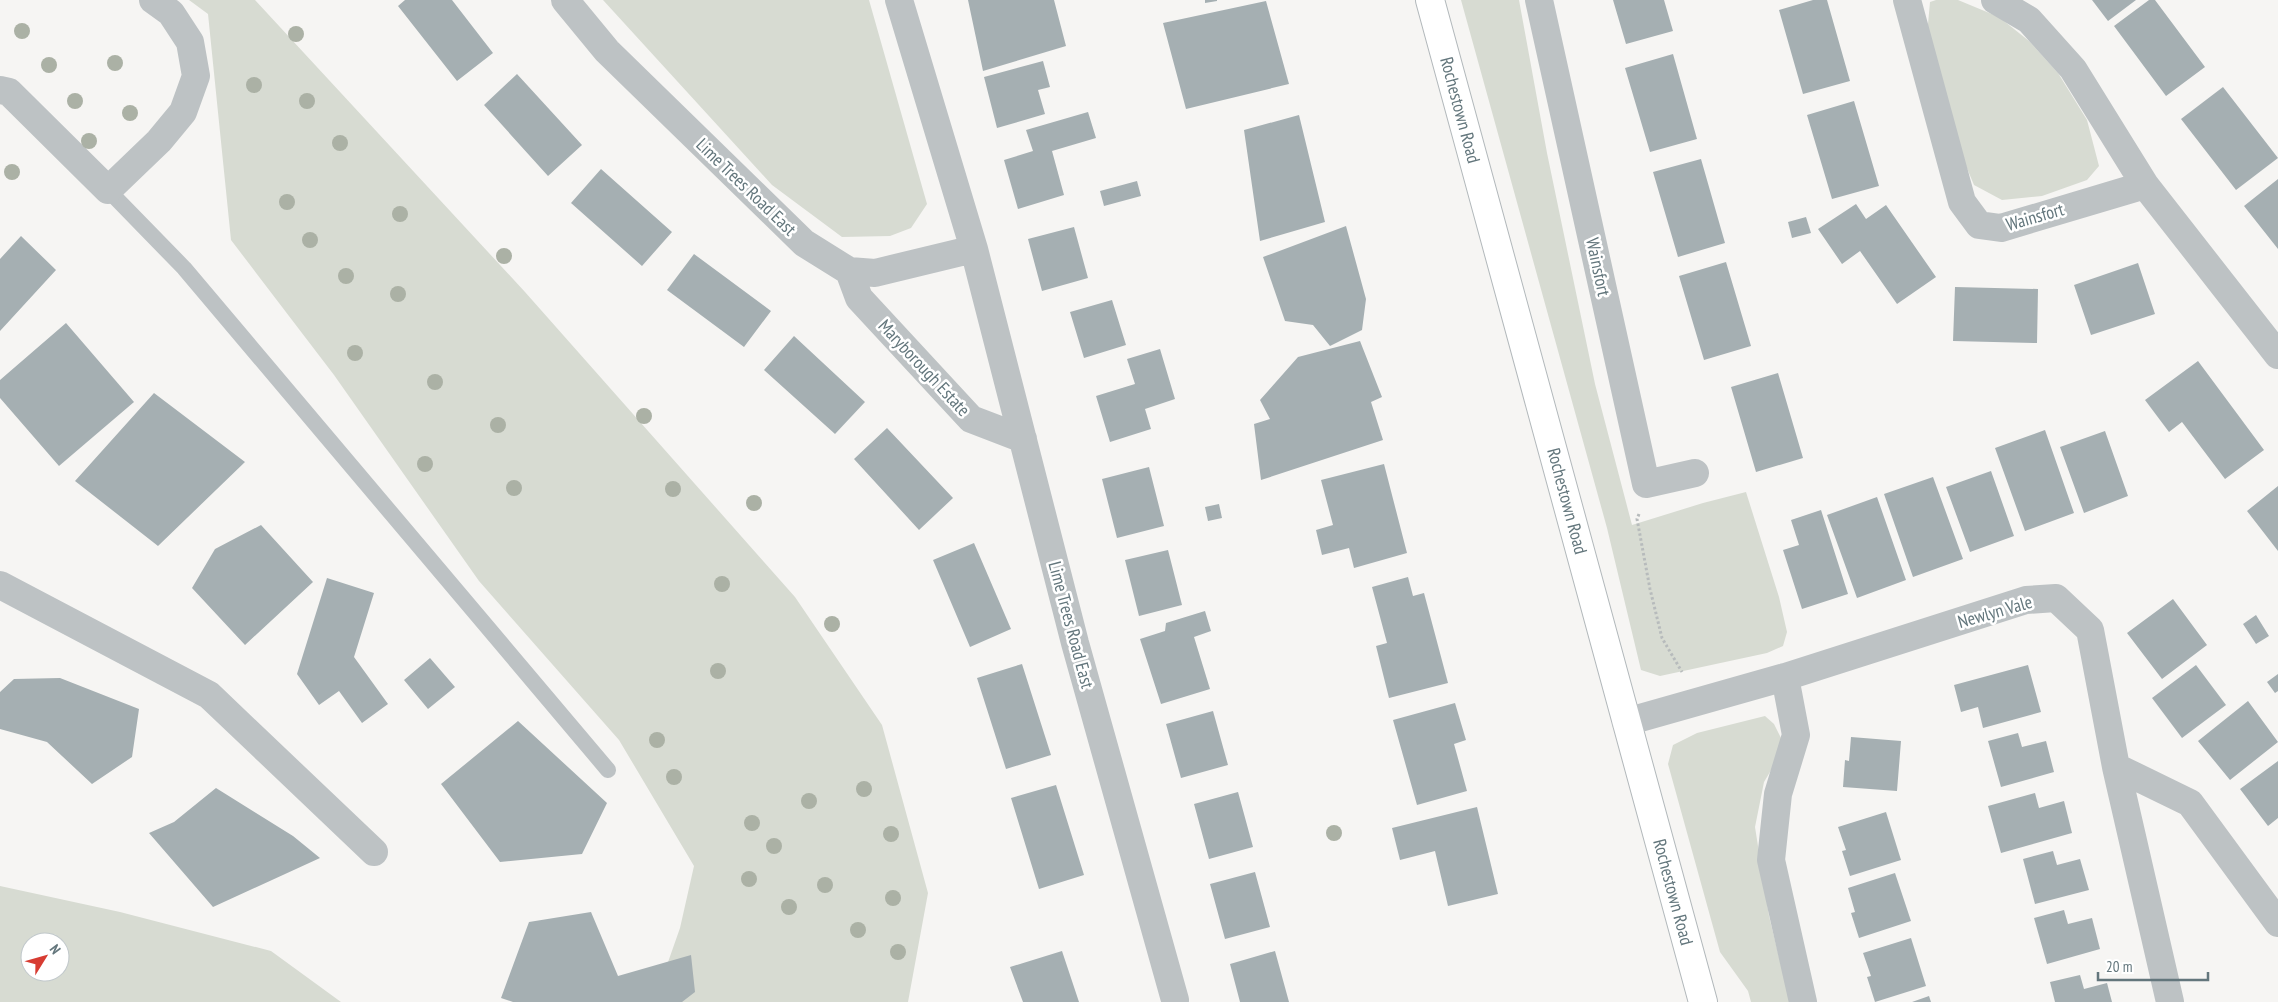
<svg xmlns="http://www.w3.org/2000/svg" width="2278" height="1002" font-family="'PT Sans Narrow',sans-serif">
  <rect width="100%" height="100%" fill="#f6f5f3"/>
  <path fill="#d7dbd2" fill-rule="evenodd" d="M189,0H255L525,292L795,597L882,725L928,893L908,1002H654L680,928L694,866L619,740L479,581L334,375L231,240L208,14Z
    M603,0H869L927,204L911,228L890,236L842,237L772,185Z
    M1461,0H1519L1547,153L1595,384L1632,525L1703,503L1746,492L1779,597L1787,632L1783,646L1767,653L1660,676L1641,670L1607,528Z
    M1936,0H1958L1999,17L2029,41L2058,73L2087,120L2099,166L2087,180L2042,196L2002,200L1974,185L1961,154L1927,35L1930,2Z
    M1765,716L1774,724L1782,740L1779,757L1764,782L1755,827L1769,916L1790,1002H1751L1748,991L1720,952L1668,764L1673,745L1697,733Z
    M0,886L120,912L271,951L341,1002H0ZM30,942H60V972H30Z"/>
  <path fill="#a5afb2" d="M405,0H452L493,53L457,81L398,6Z
    M968,0H1054L1066,46L983,71Z
    M1205,0H1217V1L1205,3Z
    M1613,0H1664L1673,31L1626,44Z
    M1813,0H1827L1850,81L1803,94L1779,10Z
    M2092,0H2136L2108,21Z
    M2149,0H2155L2205,67L2166,96L2114,26Z
    M1266,1L1289,84L1186,109L1163,23Z
    M1673,54L1697,139L1650,152L1625,68Z
    M1043,61L1050,87L1038,90L1045,114L997,128L984,77Z
    M517,74L582,145L548,176L484,105Z
    M2223,87L2278,158L2236,190L2181,119Z
    M1854,101L1879,186L1832,199L1807,115Z
    M1088,112L1096,138L1052,151L1064,195L1018,209L1004,160L1033,151L1026,130Z
    M1299,115L1325,222L1260,241L1244,130Z
    M1701,159L1725,243L1678,257L1653,172Z
    M601,169L672,232L642,266L571,203Z
    M2278,179V249L2244,206Z
    M1137,181L1141,196L1104,206L1100,191Z
    M1856,204L1866,219L1886,205L1936,277L1897,304L1860,251L1842,264L1818,229Z
    M1806,217L1811,233L1792,238L1788,222Z
    M1346,226L1366,299L1362,330L1330,346L1313,325L1285,321L1263,257Z
    M1074,227L1088,278L1042,291L1028,239Z
    M21,236L56,270L0,331V259Z
    M694,254L771,311L744,347L667,290Z
    M1726,262L1751,346L1704,360L1679,276Z
    M2138,263L2155,314L2091,335L2074,285Z
    M1955,287L2038,289L2037,343L1953,341Z
    M1112,300L1126,345L1084,358L1070,312Z
    M66,323L134,402L59,466L0,398V380Z
    M794,336L865,402L835,434L764,370Z
    M1360,341L1382,397L1371,402L1383,440L1261,480L1254,424L1270,419L1260,400L1298,357Z
    M1160,349L1175,399L1145,409L1151,429L1110,442L1096,396L1135,384L1127,359Z
    M2198,361L2264,450L2225,479L2182,422L2169,432L2145,400Z
    M1778,373L1803,458L1756,472L1731,387Z
    M154,393L245,462L158,546L75,481Z
    M887,428L953,498L919,530L854,459Z
    M2045,430L2074,513L2025,531L1995,448Z
    M2105,431L2128,496L2084,513L2060,447Z
    M1384,464L1407,553L1354,568L1349,548L1322,555L1316,530L1333,525L1321,480Z
    M1149,467L1164,526L1117,538L1102,479Z
    M1991,471L2014,536L1970,552L1946,487Z
    M1933,477L1963,559L1913,577L1884,494Z
    M2278,486V551L2247,511Z
    M1877,497L1906,580L1857,598L1827,515Z
    M1219,504L1222,518L1208,521L1205,507Z
    M1821,510L1848,594L1802,609L1783,550L1799,545L1791,520Z
    M261,525L313,582L245,645L192,588L215,549Z
    M974,543L1011,629L970,647L933,560Z
    M1168,550L1182,605L1139,616L1125,560Z
    M1408,577L1413,596L1424,593L1448,683L1389,698L1376,646L1387,643L1372,587Z
    M327,578L374,593L354,657L388,704L362,723L339,691L319,705L297,674Z
    M2173,599L2207,645L2162,679L2127,633Z
    M1205,611L1211,631L1194,637L1210,689L1161,704L1140,639L1165,631L1166,623Z
    M2256,615L2269,636L2256,644L2243,624Z
    M430,658L455,687L428,709L404,680Z
    M1022,664L1051,755L1006,769L977,678Z
    M2028,665L2041,712L1983,728L1978,707L1961,712L1954,685Z
    M2196,665L2226,705L2182,738L2152,698Z
    M2278,674V691L2275,693L2267,682Z
    M60,678L139,709L132,757L92,784L47,742L0,729V692L14,679Z
    M2248,701L2278,742L2230,780L2198,741Z
    M1455,703L1466,740L1454,744L1467,791L1417,805L1393,720Z
    M1213,711L1228,765L1181,778L1166,724Z
    M518,721L607,803L582,854L500,862L441,784Z
    M2018,733L2022,747L2046,741L2054,772L2001,787L1988,741Z
    M1851,737L1901,741L1897,791L1843,787L1845,760L1849,761Z
    M2278,761V818L2268,826L2240,789Z
    M1056,785L1084,875L1039,889L1011,798Z
    M216,788L293,836L320,858L213,907L149,833L174,822Z
    M1238,792L1253,847L1209,859L1194,804Z
    M2035,793L2039,808L2064,801L2072,833L2001,853L1988,806Z
    M1477,807L1498,894L1448,906L1435,851L1400,860L1392,828Z
    M1886,812L1901,860L1850,876L1842,851L1846,850L1838,827Z
    M2053,851L2057,865L2080,859L2089,890L2035,904L2023,859Z
    M1255,872L1270,927L1225,939L1210,884Z
    M1895,873L1911,921L1859,938L1851,913L1855,912L1848,888Z
    M2064,910L2068,924L2092,918L2100,949L2047,964L2034,918Z
    M591,912L618,976L691,955L695,992L682,1002H513L501,998L529,922Z
    M1911,938L1926,986L1875,1002L1867,977L1871,976L1863,953Z
    M1062,951L1079,1002H1023L1010,967Z
    M1275,951L1289,1002H1240L1230,964Z
    M2080,975L2084,989L2107,983L2112,1002H2055L2050,982Z
    M1929,996L1931,1002H1912Z"/>
  <g fill="none" stroke-linecap="round" stroke-linejoin="round">
    <g stroke="#b2b8bb" stroke-width="30">
      <path id="secondary" d="M1430,0L1703,1002"/>
    </g>
    <path stroke="#b7bbbc" stroke-width="3" stroke-dasharray="2.5 2.5" stroke-linecap="butt" d="M1639,514L1637,519L1650,589L1662,638L1682,672"/>
    <path stroke="#bdc2c4" stroke-width="16" d="M108,190L184,268L608,770"/>
    <path stroke="#bdc2c4" stroke-width="28" d="M565,0L607,51L804,243L849,271L875,273L974,249
      M899,0L974,249L1075,643L1175,1000
      M1539,0L1646,484L1695,473
      M1907,0L1962,202L1979,225L2001,228L2145,185
      M1995,0L2029,20L2073,69L2145,185L2278,355
      M0,90L9,92L108,190L159,141L183,112L196,76L190,42L171,13L153,0
      M849,271L859,298L971,419L1023,439
      M0,585L209,695L374,852
      M1785,677L1796,735L1778,794L1771,860L1803,1002
      M1626,722L1785,677L2026,600L2056,598L2090,630L2116,767L2170,1002
      M2116,767L2190,803L2278,923"/>
    <use href="#secondary" stroke="#fff" stroke-width="28"/>
  </g>
  <g fill="#abb1a5">
    <circle cx="22" cy="31" r="8"/>
    <circle cx="296" cy="34" r="8"/>
    <circle cx="115" cy="63" r="8"/>
    <circle cx="49" cy="65" r="8"/>
    <circle cx="254" cy="85" r="8"/>
    <circle cx="75" cy="101" r="8"/>
    <circle cx="307" cy="101" r="8"/>
    <circle cx="130" cy="113" r="8"/>
    <circle cx="89" cy="141" r="8"/>
    <circle cx="340" cy="143" r="8"/>
    <circle cx="12" cy="172" r="8"/>
    <circle cx="287" cy="202" r="8"/>
    <circle cx="400" cy="214" r="8"/>
    <circle cx="310" cy="240" r="8"/>
    <circle cx="504" cy="256" r="8"/>
    <circle cx="346" cy="276" r="8"/>
    <circle cx="398" cy="294" r="8"/>
    <circle cx="355" cy="353" r="8"/>
    <circle cx="435" cy="382" r="8"/>
    <circle cx="644" cy="416" r="8"/>
    <circle cx="498" cy="425" r="8"/>
    <circle cx="425" cy="464" r="8"/>
    <circle cx="514" cy="488" r="8"/>
    <circle cx="673" cy="489" r="8"/>
    <circle cx="754" cy="503" r="8"/>
    <circle cx="722" cy="584" r="8"/>
    <circle cx="832" cy="624" r="8"/>
    <circle cx="718" cy="671" r="8"/>
    <circle cx="657" cy="740" r="8"/>
    <circle cx="674" cy="777" r="8"/>
    <circle cx="864" cy="789" r="8"/>
    <circle cx="809" cy="801" r="8"/>
    <circle cx="752" cy="823" r="8"/>
    <circle cx="1334" cy="833" r="8"/>
    <circle cx="891" cy="834" r="8"/>
    <circle cx="774" cy="846" r="8"/>
    <circle cx="749" cy="879" r="8"/>
    <circle cx="825" cy="885" r="8"/>
    <circle cx="893" cy="898" r="8"/>
    <circle cx="789" cy="907" r="8"/>
    <circle cx="858" cy="930" r="8"/>
    <circle cx="898" cy="952" r="8"/>
  </g>
  <g text-anchor="middle" stroke-width="5" stroke-linejoin="round" paint-order="stroke">
    <g font-size="18" fill="#63767c" stroke="#fff">
      <text transform="translate(1460 110) rotate(75)" y="6">Rochestown Road</text>
      <text transform="translate(746 187) rotate(44)" y="6">Lime Trees Road East</text>
      <text transform="translate(2035 217) rotate(-16)" y="6">Wainsfort</text>
      <text transform="translate(1598 267) rotate(78)" y="6">Wainsfort</text>
      <text transform="translate(924 368) rotate(47)" y="6">Maryborough Estate</text>
      <text transform="translate(1567 501) rotate(75)" y="6">Rochestown Road</text>
      <text transform="translate(1995 612) rotate(-16)" y="6">Newlyn Vale</text>
      <text transform="translate(1071 625) rotate(75)" y="6">Lime Trees Road East</text>
      <text transform="translate(1673 892) rotate(75)" y="6">Rochestown Road</text>
    </g>
  </g>
  <g transform="translate(45 957) rotate(53)"><circle r="24" fill="#ffffff" stroke="#c1c8cb"/>
  <path d="M0-4L9 19L0 12L-9 19Z" fill="#d73c32"/>
  <text y="-8" font-size="14" font-weight="bold" text-anchor="middle" fill="#63767c">N</text>
  </g>
  <path d="M2098 972v8h110v-8" fill="none" stroke="#63767c" stroke-width="2.5"/>
  <text x="2106" y="972" font-size="15" fill="#63767c" stroke="#ffffff" stroke-width="4" paint-order="stroke">20 m</text>
</svg>
